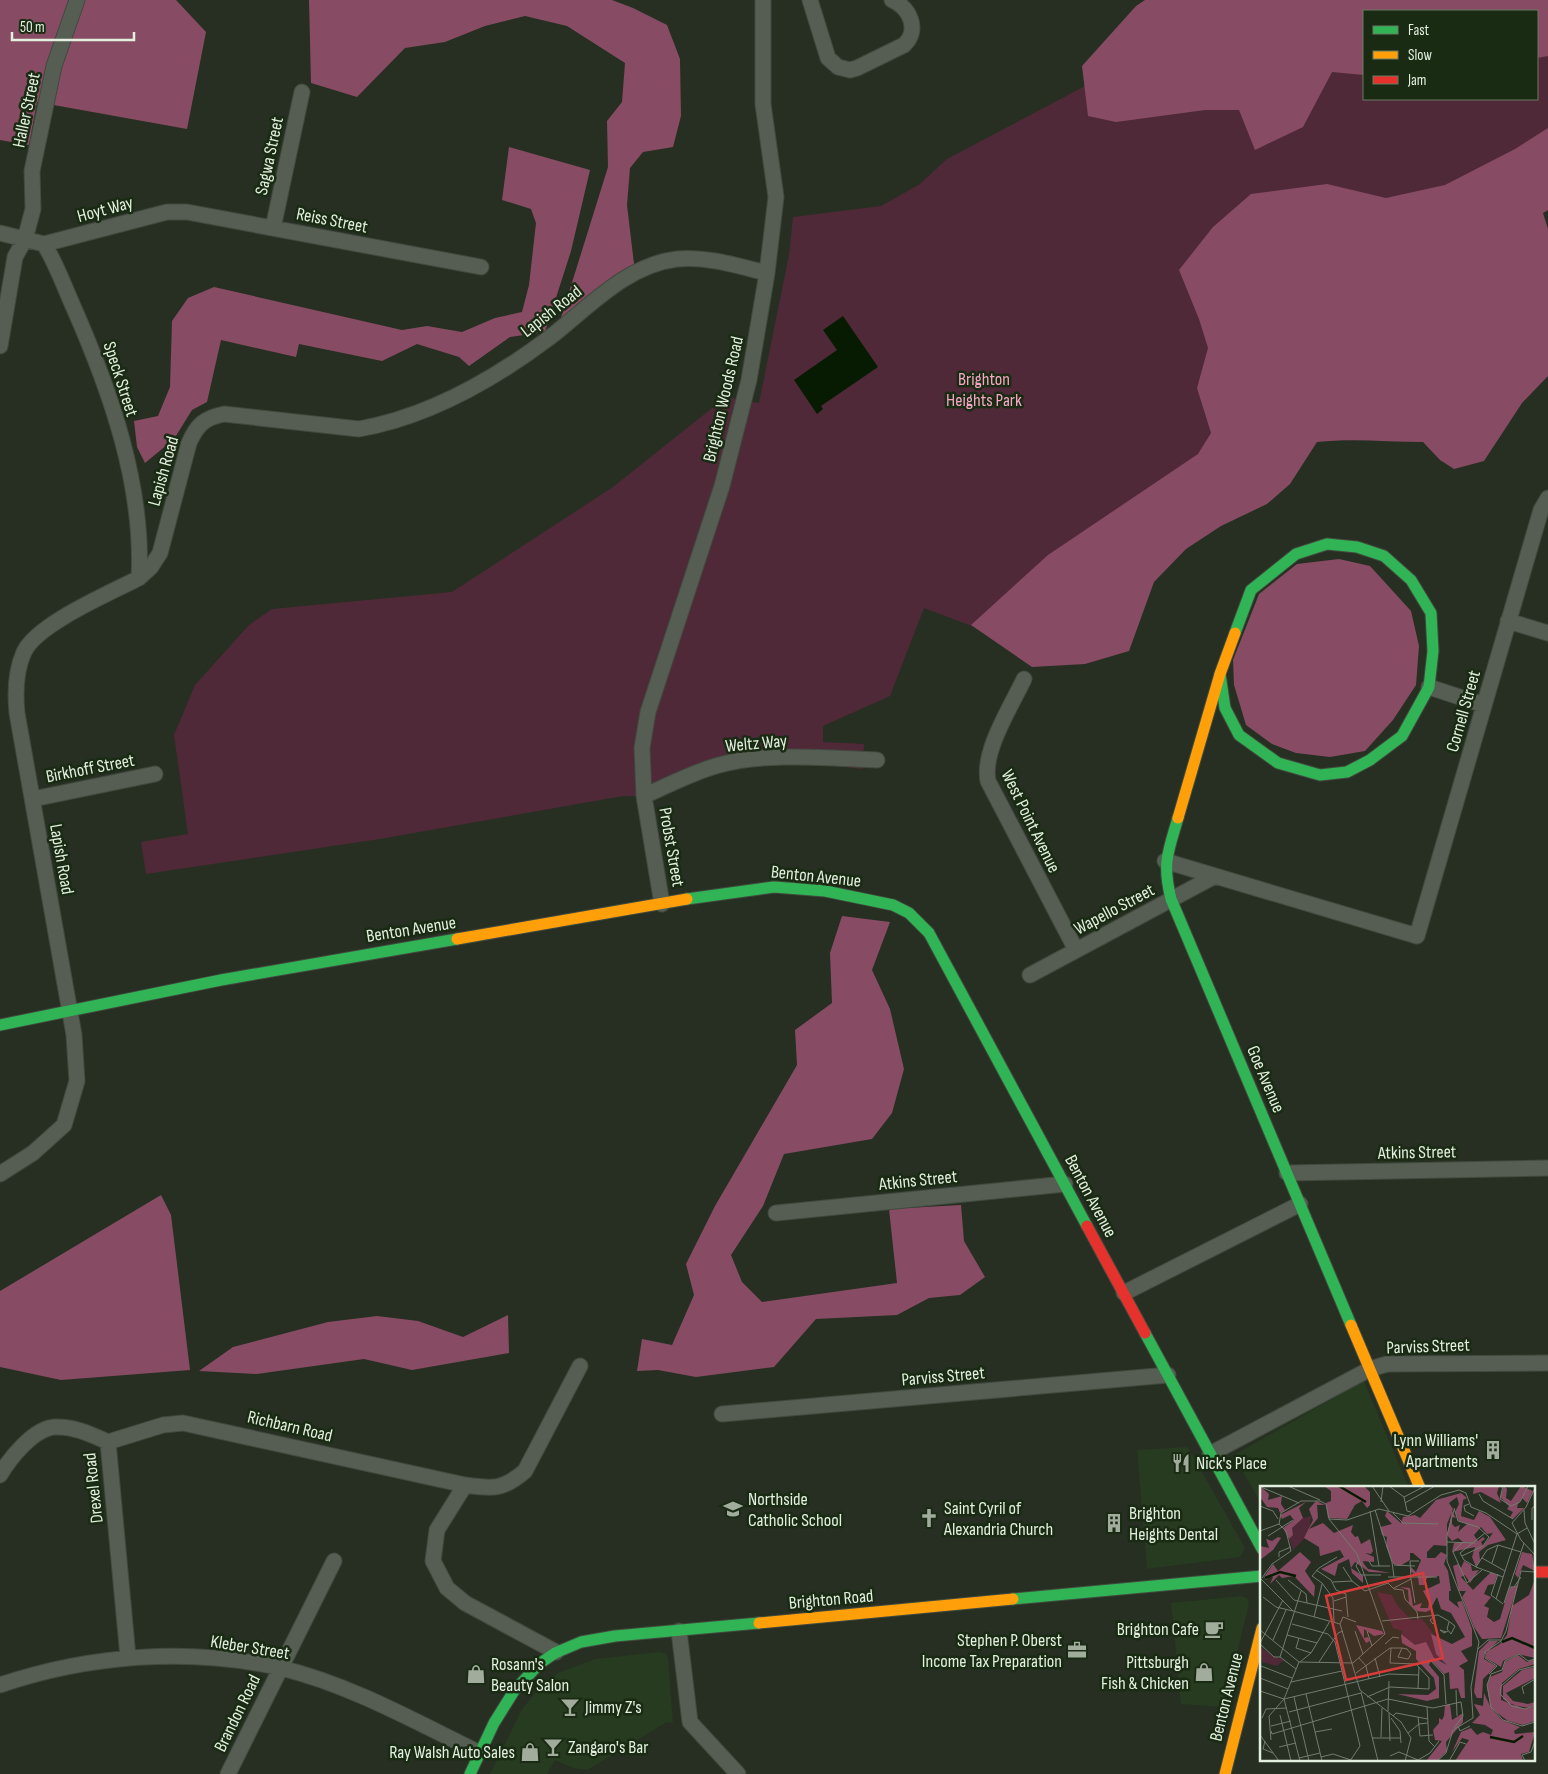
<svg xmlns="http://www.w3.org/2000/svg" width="1548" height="1774" font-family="'Sofia Sans Condensed',sans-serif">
  <rect width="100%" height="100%" fill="#262f22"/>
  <path fill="#263b1f" d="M1364,1381L1409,1488H1262V1506L1234,1455Z
    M1188,1447L1245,1548L1240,1557L1147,1569L1137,1450Z
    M1241,1596L1247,1598L1249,1605L1223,1707L1181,1704L1171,1603Z
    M660,1652L666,1654L668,1658L673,1723L667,1722L587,1770L573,1768L555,1760L547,1774H490L522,1709L545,1682L558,1673L595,1659Z"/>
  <path fill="#502938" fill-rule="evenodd" d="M1248,0H1548V199L1262,406L1014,642L924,608L890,696L823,726V742L864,744L863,769L818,764H753L718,771L659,796H623L380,839L146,874L141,842L188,834L174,735L195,685L249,625L272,609L452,592L613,487L726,397L759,403L789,255L793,217L881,206L920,184L947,159ZM1364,11H1537V99H1364Z"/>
  <path fill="#874c63" d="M0,0H176L206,32L187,129L37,102L29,145L0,140Z
    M309,0H612L633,8L667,25L680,59L681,116L673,147L643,152L630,168L627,205L634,264L560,321L608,167L607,121L622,102L625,63L567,26L525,16L485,26L445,42L405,48L357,97L311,83Z
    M1145,0H1548V56L1537,58V11H1364V75L1332,72L1303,127L1255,150L1239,110H1205L1116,122L1088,116L1082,66L1136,6Z
    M1548,128V210L1543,213L1548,229V376L1522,403L1484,461L1454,469L1440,460L1423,442C1388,442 1352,438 1317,442L1290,484L1267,504L1221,526L1186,549L1154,582L1129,651L1085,664L1032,667L971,625L1048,555L1198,454L1211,433L1197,388L1208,348L1199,319L1179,270L1213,227L1251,194L1327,184L1386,198L1445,185L1515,149Z
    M509,147L590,170L571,251L545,332L510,337L469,366L459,357L417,344L382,361L299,344L296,357L221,340L207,402L192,410L174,439L145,463L137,447L134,421L158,416L170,387L172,321L188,298L214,287L402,330L427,326L462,332L495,318L522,312L529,285L536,223L531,209L502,200Z
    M1339,559L1370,566L1411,611L1419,646L1416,685L1393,720L1365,751L1330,757L1296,753L1272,744L1246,725L1234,685L1233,660L1259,594L1297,564Z
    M842,916L890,922L872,970L890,1009L904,1069L892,1113L872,1139L784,1154L763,1206L731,1255L742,1282L762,1302L897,1283L889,1209L961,1205L964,1241L985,1277L960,1295L929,1298L897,1315L816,1319L774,1367L696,1377L658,1370L637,1371L642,1339L672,1345L694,1295L686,1264L715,1206L797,1065L795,1030L832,1003L830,953Z
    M161,1195L171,1215L190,1370L61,1380L0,1367V1291Z
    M508,1315L509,1353L412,1370L364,1359L257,1374L199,1371L233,1347L328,1322L377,1316L418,1321L463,1337Z"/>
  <path fill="#071b03" d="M843,316L878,367L821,406L823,409L817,414L794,380L837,350L823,330Z"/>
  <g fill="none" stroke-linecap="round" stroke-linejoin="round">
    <g stroke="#414a3e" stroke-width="17">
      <path id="street" d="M810,0L828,58L838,67L850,70L857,68L904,45C920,30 910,8 892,0
        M273,228L302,92
        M0,233L44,244C56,263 64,286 73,306C110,390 144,485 139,578
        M44,244L167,212H187L481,267
        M0,346L15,257L25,239L33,209L32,171L54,66L77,0
        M1508,621L1548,633
        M1024,679C1011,707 982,751 988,781L1076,950
        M1429,687L1484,705
        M644,796C669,785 693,772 719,765C767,752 827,758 877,760
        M33,799L155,774
        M1165,861L1417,936L1541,510L1548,498
        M662,904L644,796L642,748L648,712L722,486L749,380L767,273L776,197L763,104V0
        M1030,975L1215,876
        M1287,1173L1548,1168
        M0,1174L33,1153L64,1125L77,1081L74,1035L17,713C15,693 15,672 24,652C37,624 110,593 139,578L151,567L160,553L189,443C197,425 204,418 224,414L359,429C428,417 493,380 549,338C588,308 626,265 677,259C707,256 738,266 767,273
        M776,1213L1065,1184
        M1124,1293L1300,1204
        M722,1414L1168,1375
        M108,1442L163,1425L183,1423L465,1485
        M1210,1454L1370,1369L1387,1364L1548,1363
        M0,1475C10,1458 34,1428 55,1427C74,1426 92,1435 108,1442L128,1657
        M679,1631L690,1722L738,1774
        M556,1652L465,1603L447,1588L433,1561L437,1530L465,1485C493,1489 503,1490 525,1471L580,1366
        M0,1685C89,1655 188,1647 281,1668C351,1685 416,1722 480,1753
        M228,1774L334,1561"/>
    </g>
    <g stroke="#414a3e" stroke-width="13">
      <path id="fast" d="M1220,674L1225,708L1239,735L1278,763L1320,775L1347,772L1370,760L1402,736L1429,687L1433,651L1431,613L1411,580L1384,556L1357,547L1327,544L1296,554L1251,590L1235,633
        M1178,818C1168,852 1162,863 1171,899L1351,1325
        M687,899L774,887L825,891L893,905L909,913L929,933L1087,1226
        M0,1025L221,980L457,939
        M1145,1333L1262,1549
        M1013,1599L1262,1576
        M470,1774L494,1723L514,1691L539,1664L555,1653L581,1642L615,1636L759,1623"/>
    </g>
    <g stroke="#414a3e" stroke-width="13">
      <path id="slow" d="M1178,818L1220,674L1235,633
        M457,939L687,899
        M1351,1325L1420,1488
        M759,1623L1013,1599
        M1225,1774L1262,1628"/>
    </g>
    <g stroke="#414a3e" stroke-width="13">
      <path id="jam" d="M1087,1226L1145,1333
        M1534,1572H1548"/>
    </g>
    <use href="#street" stroke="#565e53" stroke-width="15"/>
    <use href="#fast" stroke="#30b455" stroke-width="11"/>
    <use href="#slow" stroke="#ff9f0a" stroke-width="11"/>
    <use href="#jam" stroke="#e5322d" stroke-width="11"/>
  </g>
  <defs>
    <g id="building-bare" transform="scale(1.5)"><path d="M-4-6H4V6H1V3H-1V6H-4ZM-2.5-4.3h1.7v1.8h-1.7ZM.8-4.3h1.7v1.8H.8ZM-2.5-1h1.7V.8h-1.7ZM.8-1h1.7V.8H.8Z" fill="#a1ac9d" stroke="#192b13" stroke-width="2.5" paint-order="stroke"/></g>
    <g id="restaurant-bare" transform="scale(1.5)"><path d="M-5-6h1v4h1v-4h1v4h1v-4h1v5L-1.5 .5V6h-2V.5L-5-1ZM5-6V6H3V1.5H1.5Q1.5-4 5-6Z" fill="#a1ac9d" stroke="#192b13" stroke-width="2.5" paint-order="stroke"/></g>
    <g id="school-bare" transform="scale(1.5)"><path d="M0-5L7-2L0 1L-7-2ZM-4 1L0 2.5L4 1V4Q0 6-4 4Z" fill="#a1ac9d" stroke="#192b13" stroke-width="2.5" paint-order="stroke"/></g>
    <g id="church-bare" transform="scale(1.5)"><path d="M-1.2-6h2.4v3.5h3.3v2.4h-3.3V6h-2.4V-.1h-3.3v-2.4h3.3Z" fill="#a1ac9d" stroke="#192b13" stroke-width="2.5" paint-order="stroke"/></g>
    <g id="cafe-bare" transform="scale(1.5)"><path d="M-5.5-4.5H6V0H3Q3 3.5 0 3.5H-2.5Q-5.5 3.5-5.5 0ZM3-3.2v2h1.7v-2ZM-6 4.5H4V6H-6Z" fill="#a1ac9d" stroke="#192b13" stroke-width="2.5" paint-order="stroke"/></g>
    <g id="office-bare" transform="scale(1.5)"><path d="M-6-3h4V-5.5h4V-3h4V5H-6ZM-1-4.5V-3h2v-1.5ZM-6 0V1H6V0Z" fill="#a1ac9d" stroke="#192b13" stroke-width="2.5" paint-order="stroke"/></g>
    <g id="shop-bare" transform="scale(1.5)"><path d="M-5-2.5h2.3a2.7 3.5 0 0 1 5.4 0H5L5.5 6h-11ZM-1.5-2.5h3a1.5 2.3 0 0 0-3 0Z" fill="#a1ac9d" stroke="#192b13" stroke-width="2.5" paint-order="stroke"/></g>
    <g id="bar-bare" transform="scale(1.5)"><path d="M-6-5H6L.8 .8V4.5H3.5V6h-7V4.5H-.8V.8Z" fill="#a1ac9d" stroke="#192b13" stroke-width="2.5" paint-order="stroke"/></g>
  </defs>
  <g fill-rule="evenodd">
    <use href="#building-bare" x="1493" y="1450"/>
    <use href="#restaurant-bare" x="1181" y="1463"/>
    <use href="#school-bare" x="733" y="1509"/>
    <use href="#church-bare" x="929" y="1518"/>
    <use href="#building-bare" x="1114" y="1523"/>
    <use href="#cafe-bare" x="1214" y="1629"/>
    <use href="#office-bare" x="1077" y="1650"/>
    <use href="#shop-bare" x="1204" y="1672"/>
    <use href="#shop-bare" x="476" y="1674"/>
    <use href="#bar-bare" x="570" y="1707"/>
    <use href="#bar-bare" x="553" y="1747"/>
    <use href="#shop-bare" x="530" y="1752"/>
  </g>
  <g text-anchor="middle" stroke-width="5" stroke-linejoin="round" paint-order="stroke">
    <g font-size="18" fill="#e3efdf" stroke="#192b13">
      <text transform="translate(26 110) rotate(-78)" y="6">Haller Street</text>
      <text transform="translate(269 156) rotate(-78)" y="6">Sagwa Street</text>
      <text transform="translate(105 209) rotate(-15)" y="6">Hoyt Way</text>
      <text transform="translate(332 220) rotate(11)" y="6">Reiss Street</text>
      <text transform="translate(551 311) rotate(-38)" y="6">Lapish Road</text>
      <text transform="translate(121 379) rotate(72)" y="6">Speck Street</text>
      <text transform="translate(723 399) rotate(-77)" y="6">Brighton Woods Road</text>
      <text transform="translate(163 471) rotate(-74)" y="6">Lapish Road</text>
      <text transform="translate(1463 711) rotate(-74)" y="6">Cornell Street</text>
      <text transform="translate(756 743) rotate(-5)" y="6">Weltz Way</text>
      <text transform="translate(90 768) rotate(-11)" y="6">Birkhoff Street</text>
      <text transform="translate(1031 821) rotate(64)" y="6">West Point Avenue</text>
      <text transform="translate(672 847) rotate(80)" y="6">Probst Street</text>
      <text transform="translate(62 859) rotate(80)" y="6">Lapish Road</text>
      <text transform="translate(816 876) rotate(6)" y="6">Benton Avenue</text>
      <text transform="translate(1114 909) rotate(-28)" y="6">Wapello Street</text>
      <text transform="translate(411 929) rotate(-9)" y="6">Benton Avenue</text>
      <text transform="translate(1266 1079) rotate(67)" y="6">Goe Avenue</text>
      <text transform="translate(1417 1152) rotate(-1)" y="6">Atkins Street</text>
      <text transform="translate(918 1180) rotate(-6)" y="6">Atkins Street</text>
      <text transform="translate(1091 1196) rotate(62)" y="6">Benton Avenue</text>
      <text transform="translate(1428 1346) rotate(-2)" y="6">Parviss Street</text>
      <text transform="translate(943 1376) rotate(-5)" y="6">Parviss Street</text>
      <text transform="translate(290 1426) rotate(13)" y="6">Richbarn Road</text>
      <text transform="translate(93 1488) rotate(-96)" y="6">Drexel Road</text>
      <text transform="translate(831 1599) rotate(-5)" y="6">Brighton Road</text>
      <text transform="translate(250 1647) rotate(9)" y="6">Kleber Street</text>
      <text transform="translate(1226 1697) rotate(-76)" y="6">Benton Avenue</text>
      <text transform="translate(237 1713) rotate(-64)" y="6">Brandon Road</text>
    </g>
    <g font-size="18" fill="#f8a7c6" stroke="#192b13">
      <text x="984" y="385">Brighton<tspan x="984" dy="21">Heights Park</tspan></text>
    </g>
    <g font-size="18" fill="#e3efdf" stroke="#192b13" text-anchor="start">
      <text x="1478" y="1446" text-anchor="end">Lynn Williams'<tspan x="1478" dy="21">Apartments</tspan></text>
      <text x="1196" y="1469">Nick's Place</text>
      <text x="748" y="1505">Northside<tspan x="748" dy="21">Catholic School</tspan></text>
      <text x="944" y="1514">Saint Cyril of<tspan x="944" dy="21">Alexandria Church</tspan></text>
      <text x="1129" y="1519">Brighton<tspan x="1129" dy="21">Heights Dental</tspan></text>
      <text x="1199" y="1635" text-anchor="end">Brighton Cafe</text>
      <text x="1062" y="1646" text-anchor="end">Stephen P. Oberst<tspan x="1062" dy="21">Income Tax Preparation</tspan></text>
      <text x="1189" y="1668" text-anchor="end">Pittsburgh<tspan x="1189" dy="21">Fish &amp; Chicken</tspan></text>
      <text x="491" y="1670">Rosann's<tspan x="491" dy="21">Beauty Salon</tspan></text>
      <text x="585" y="1713">Jimmy Z's</text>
      <text x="568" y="1753">Zangaro's Bar</text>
      <text x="515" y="1758" text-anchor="end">Ray Walsh Auto Sales</text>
    </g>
  </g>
  <g transform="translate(1260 1486)">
    <rect width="275" height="275" fill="#262f22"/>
    <path d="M51,30L49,48L33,64L29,53L33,49L32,42L40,33ZM117,106L132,109L137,119L151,134L162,133L203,185L202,203H191V187L169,174V181L157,161L141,151L142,145L133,142ZM0,160L11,169L24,174L17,180L2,176Z" fill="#502938"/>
    <path d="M0,0L9,8L8,14L22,10L21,18L25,24L20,27L18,22L7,21L0,11ZM64,0H104L110,6V19L107,22L102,15L95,19L87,33L68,32L66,17L71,15V5ZM214,0H239L237,7L241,17L221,6L213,8ZM244,0L247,3L246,12L251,15L261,0L273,5L267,17L262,12L258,18L257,22H264L253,33L250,31L253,26L247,23L249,20L240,11ZM201,7L207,12L203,14L201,30L214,34L219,25L230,31L246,54L228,59L219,66L220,74L216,81L212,71L215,61L192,66L194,57L203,56L198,52L192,55L187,49L192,25L196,32L192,31V38L195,41L200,39L198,46L207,38L199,35L195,26L199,18L197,11L189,17L193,23L187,38V60L174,59L167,66V72H175L181,66L187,69L184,78L188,85L191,105H189V114L199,122L197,116L202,115L212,143V160L201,165L208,175L199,180L204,184L205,212H201L198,202L190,203L189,186L184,188L171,174L169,179L179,191V212L167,215L137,208L168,209L176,203L174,192L156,173V165L142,157L141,148L155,159L166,156L174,172L187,179L176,168L171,148L192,158L205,151L191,127L181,123L177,111L170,124L166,126L157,125L149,117L148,104L140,101L150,102L153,120L162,117L160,122H168L169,116L163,105L180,97L179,90L167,92L164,99H159L158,91L151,86V81L156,86L161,74L153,67H150V74L140,80L133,78L126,60L127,51L122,49L120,41L132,38L125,30L127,25L141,37L143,31L155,29L160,32L176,14ZM221,41L227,48L233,47L223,60L221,56L225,53L223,51L218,55L214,49ZM56,15L65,19H57L58,32L49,43L63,37L74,47L93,39L91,46L95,51L98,50L101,58L110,53L113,65L111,68L105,67L114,71V76L103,75L104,78L108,83L131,87L109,86L95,76L91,82L103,90V97L92,87L89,73L78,78L75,90L61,83L84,71L80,64L60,70L59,61L44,52L53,34L49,23ZM46,16L39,22L43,32L32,42L33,49L29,53L23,42L34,34L30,29L22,33L20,29ZM18,51L21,52L13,64L0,74V60L9,62L6,53L12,55ZM40,66L51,76L45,85L55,100L54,111L34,90L22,92L19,89L10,98L13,91L11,89L6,94L4,91L13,78L18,85ZM262,66L272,68L275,85L263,79L258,92L255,88ZM204,75L211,79L212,85L219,84L210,97L205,89L201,91L213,104L231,86L237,89L234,98L228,99L224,108L231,111L224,120L229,122L227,131L234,136L240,133L249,102L258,99L241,152L222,153L214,141L202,111L206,105H199L193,80L198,78L201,82ZM275,93V172L258,168L243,175L241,181L226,172V166L240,158L247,149L252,120L269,109ZM96,139L122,145L124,148L114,150L104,143V152L108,151L110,155L106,157ZM229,155H238L224,169V173L236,180L223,193L222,212H217L214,206L219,165ZM258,169L267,176L275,173V178L259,183L242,197L241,214L265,223L275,221V235L263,239L248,235L232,223L242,234L260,241L254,245L255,248L275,246L269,266L261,268L263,275H195L209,254L202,252L192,266L201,246L211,242L217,249L223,246L231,249L233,244L225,239L212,237L220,229L214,218L223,220L224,207L230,220L227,200L230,191L242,186L245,176ZM275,181V192L246,207L253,215L268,218L275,216V219L269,222L252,219L243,213V200L262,184ZM190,218L192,234L203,227V236L186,256L187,265L177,275H166L182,255L175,254L173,244L179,237V232L182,234L184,230L185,219Z" fill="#874c63" fill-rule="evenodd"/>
    <path fill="none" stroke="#071b03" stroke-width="2.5" d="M79,0L106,16M5,92L20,86L36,90M242,156L252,152L275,162M230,251L254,256L263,250"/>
    <path fill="none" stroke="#727c6e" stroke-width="1" d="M28,0L60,14M112,0L129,25M129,0L144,11M243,0L240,13L251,20L260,16L268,0M1,1L39,17M275,2L266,21L252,37L261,54L275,69M219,8L223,15L253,33M144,11L147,25L151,26M144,11L165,0M121,16L123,0M145,17L175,0M209,18L204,20L205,25L214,30M0,20L13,25L18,33M194,22L198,35L218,41L229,51L223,60L202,70M115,24L132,76L134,91M264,24L265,37L275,58M110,25L119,80M133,27L143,37L178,38M69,33L87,34L119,23L148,30L181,9L199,4L206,7L211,21L226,27L257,48M272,34V22L275,20M0,45L19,38M225,47L200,67L204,74L216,81L243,91M187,49L194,24M8,50L33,34M187,56L215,57M203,56L193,66L207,97L222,84M19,71V66L31,61M222,72L245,85M109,75L112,80H130M98,76L96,80L101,89H121M232,77L238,59M134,79L155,80M83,81L92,95M216,81L227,64L238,59L261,66M56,84L71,94L76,104L86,108V111L74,115M238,88L231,109L243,118M128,91H177M0,92L33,125L80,138L100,204L141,236L151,252L145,275M2,92L12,78L31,65L26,45L19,38L21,27L41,15H60L66,18L69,33M151,93L155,117M16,94L34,114L82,125M28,94L46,108L47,117M73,96L92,95L105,105L128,97L134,103L143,104L145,113L157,126L158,133M250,101H254L261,91M134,102L151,93L150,75H159M3,111L16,121L33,125M86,111L88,131M236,113L257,48L267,42M244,117L264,57M174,129L175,136L173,138L170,134L174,131M54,131L62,98M122,135L178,129L187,134L195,140L191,148L187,143L189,136M74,136L73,112L62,97L52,90L59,82L77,71M32,138L68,148L75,156L100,260L90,275M80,138L83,131L96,136M0,144L39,176M95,145L103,168M107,145L112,160M186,146L180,144L184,147L188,145M27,149L57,157M39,152L36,162L51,167M13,154L26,124M0,157L23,114M0,158L14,171H20L41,105M125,158L133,151L139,152M218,163L228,154H241M20,171L36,183M99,172L106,180L109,193M115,172L120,191M275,173L268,175L259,168L245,175L242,184L231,188L227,199L231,221L243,234L262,240L275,236M171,175L184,189L186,218M40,176L51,167L70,135M59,176L78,147L83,145M1,180L32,192M275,180L259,184L241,200L240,208L252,220L265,223L275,220M96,187L130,162H142L147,163L151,168L148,173L138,171L142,162M229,188L237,180L225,172V166L241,155L246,145L261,85L275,86M0,192L28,203M31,196L82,185M158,202L159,181M196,204L197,230M0,205L24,213L129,188L159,189M101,206L118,275M46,208L62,275M264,208L262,201L275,193M34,211L49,275M107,211L130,201L169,203V192L156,178L130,177L131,162M24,213L40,275M167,221L169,255L175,261M128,225L129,195M29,226L101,207M129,227L130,255M20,229L31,275M133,230L136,227L168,233M158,231L160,250L173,249M2,232L6,223L27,222M131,232L140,245L141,257M11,240L31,235M198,240L200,245L210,240M11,245L12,248L128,213L173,222L201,216L203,230L194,242M55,246L72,243M148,247L159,238L168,237M0,249L19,275M121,251L122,222M112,252H141M11,254L9,230L24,213L39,176L93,177L125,148L97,68L69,33M5,255L3,263L13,267M19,261L36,257M130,270L139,266L158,274L170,267L179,255M61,271L73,268L91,274M39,272L60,267M177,275L186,267L193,244L213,232L211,201L219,156L187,75V49M189,275L200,256L206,258M265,275L262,269L271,266L275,255"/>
    <path fill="#d73c3a" fill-opacity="0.15" stroke="#d73c3a" stroke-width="2.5" d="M163,87L183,172L86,194L66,110Z"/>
    <rect width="275" height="275" fill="none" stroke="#e3efdf" stroke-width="2.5"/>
  </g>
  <rect x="1363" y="10" width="175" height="90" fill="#192b13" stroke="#6a7965"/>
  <rect x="1373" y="26" width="25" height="8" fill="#30b455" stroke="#6a7965"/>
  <text x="1408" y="35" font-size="15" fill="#e3efdf">Fast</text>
  <rect x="1373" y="51" width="25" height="8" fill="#ff9f0a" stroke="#6a7965"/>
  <text x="1408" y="60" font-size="15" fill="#e3efdf">Slow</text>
  <rect x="1373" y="76" width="25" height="8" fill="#e5322d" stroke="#6a7965"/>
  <text x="1408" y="85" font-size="15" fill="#e3efdf">Jam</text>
  <path d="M12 32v8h122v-8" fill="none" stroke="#e3efdf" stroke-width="2.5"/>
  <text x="20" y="32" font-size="15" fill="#e3efdf" stroke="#192b13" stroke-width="4" paint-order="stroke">50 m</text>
</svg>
